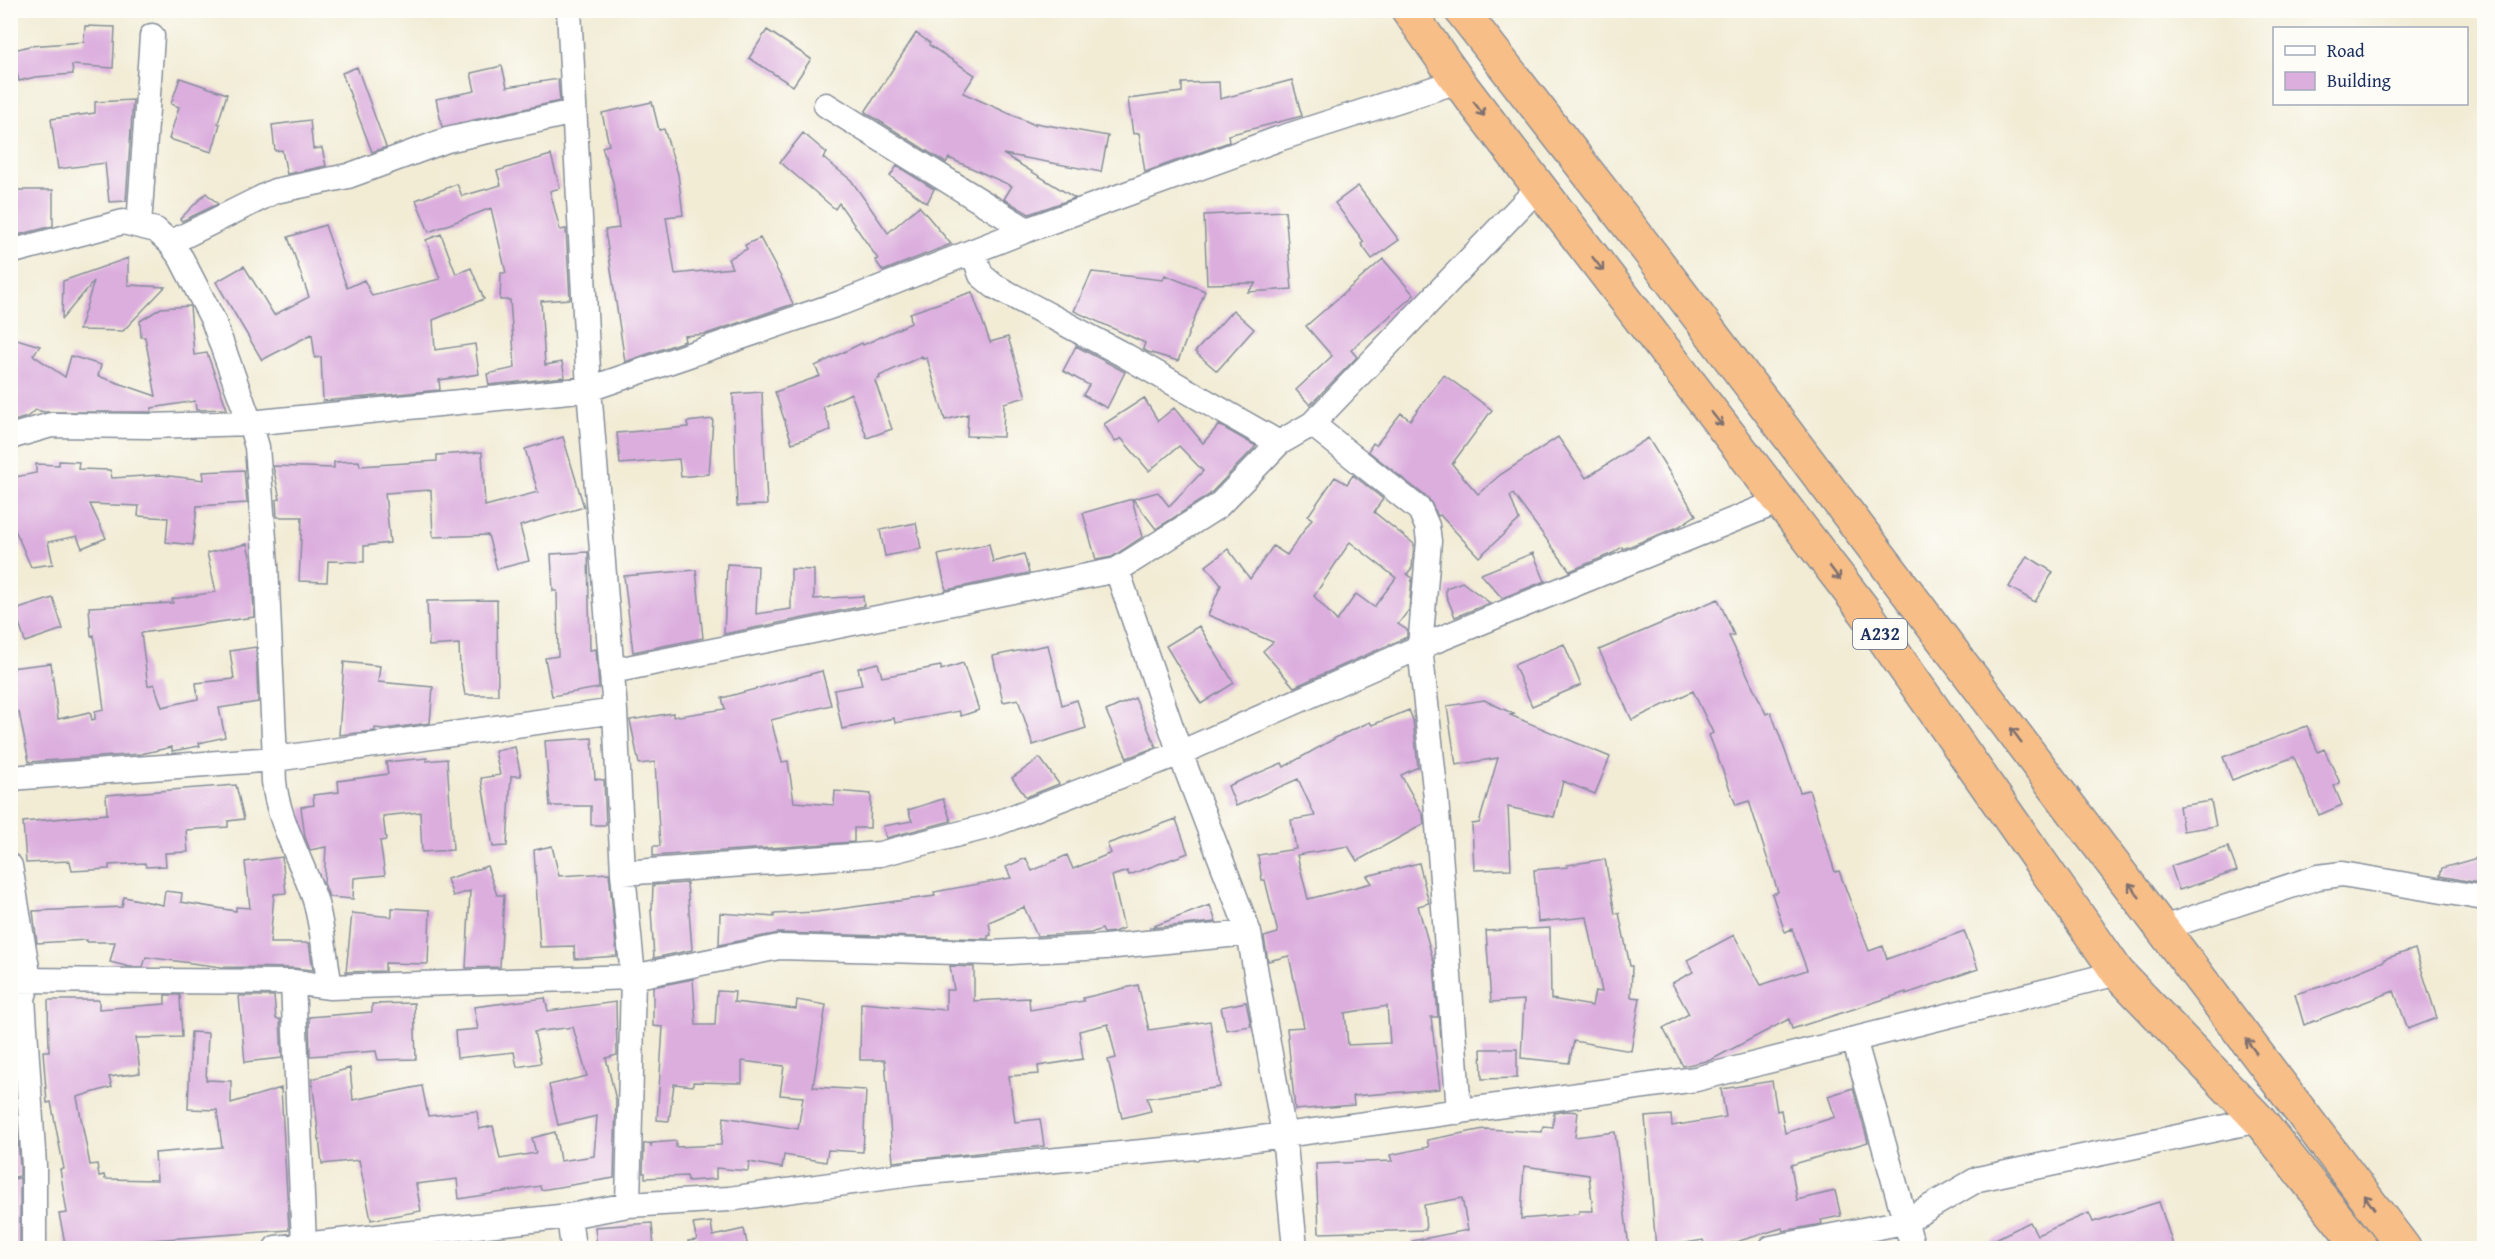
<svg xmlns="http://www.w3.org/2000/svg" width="2495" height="1259" font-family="'Gentium Book Plus',serif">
  <rect width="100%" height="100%" fill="#fdfcf7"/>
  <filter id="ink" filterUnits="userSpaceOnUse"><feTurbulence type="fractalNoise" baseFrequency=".0167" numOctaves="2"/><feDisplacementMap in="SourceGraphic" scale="12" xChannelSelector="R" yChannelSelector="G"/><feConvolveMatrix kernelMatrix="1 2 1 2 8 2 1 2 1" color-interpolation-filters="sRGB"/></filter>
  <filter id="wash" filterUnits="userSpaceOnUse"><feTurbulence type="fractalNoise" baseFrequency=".008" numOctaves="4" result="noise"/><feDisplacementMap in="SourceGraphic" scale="24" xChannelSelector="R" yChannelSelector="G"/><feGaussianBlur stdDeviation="1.35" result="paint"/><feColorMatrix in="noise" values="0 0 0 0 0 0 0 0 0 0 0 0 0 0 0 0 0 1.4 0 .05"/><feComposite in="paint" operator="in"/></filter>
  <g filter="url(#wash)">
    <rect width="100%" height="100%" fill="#f2ecd5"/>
    <g id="blocks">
      <path fill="#dcaede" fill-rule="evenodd" d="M85,26L115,27L113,68L72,65L73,74L35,77L19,81L11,51L29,46L84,42Z
        M767,30L811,59L793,86L749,58Z
        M916,33L930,43L929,45L975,75L963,93L1035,125V123L1108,136L1101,172L1003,154L1075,198L1029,214L1004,199L1012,186L949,158L946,163L865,112Z
        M502,66L507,87L558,79L560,101L442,127L436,99L475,91L471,73Z
        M357,67L386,147L372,152L342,73Z
        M180,78L227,94L218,123L220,124L212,152L169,139L179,107L171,104Z
        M1292,80L1302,116L1228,135L1229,142L1145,172L1139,133L1133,134L1128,99L1182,92V83L1219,82L1220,99Z
        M133,100L126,201L109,202L105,163L58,169L51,119L95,113V102Z
        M652,102L659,130L664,129L678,174L683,215L666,217L675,274L732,268L728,259L747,249L745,245L760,238L782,279L793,304L706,334L684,336L685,341L625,362L605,230L619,228L613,182L602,147L609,145L602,113Z
        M310,120L313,149L322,148L326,166L287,174L282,150L275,151L272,125Z
        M803,133L827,153L823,158L851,180L888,233L919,206L951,244L883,271L875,260L878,259L839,203L835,209L780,162Z
        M551,155L560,188L550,191L560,230L566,229L570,299L541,301L545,365L562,362L565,377L489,385L487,374L515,368L510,300H500L501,273H506L491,208L429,232L416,200L457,184L462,196L501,185L497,171Z
        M897,166L934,189L927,203L890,176Z
        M1358,186L1399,240L1372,259L1361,244L1364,242L1335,203Z
        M10,190H53V226L10,237Z
        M206,193L218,204L182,221L180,219Z
        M1285,211L1292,289L1248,292L1256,283L1207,284L1204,215Z
        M325,225L347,288L364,280L372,296L440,279L426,240L441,234L456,274L471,268L484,299L433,320L435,350L475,344L479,374L439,380L440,390L323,401L321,357L315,358L312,334L262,360L216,282L244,266L274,315L309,297L288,237Z
        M128,258V285L165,287L123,331L79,330L94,281L62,319L63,281Z
        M1383,259L1414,295L1351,350L1357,357L1310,405L1296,390L1332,356L1306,326Z
        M1092,272L1163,280L1165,275L1205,291L1178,361L1148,352L1143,349L1145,343L1074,311Z
        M972,292L990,342L1008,337L1026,397L1004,403L1003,437L967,436L968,414L945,420L927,358L923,359L922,356L879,376L880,378L875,381L892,429L867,438L851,393L823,407L831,430L792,443L775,392L820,376L815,366L862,343L863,345L911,323L910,313Z
        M190,306L194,355L207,353L227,409L196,410L195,401L152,408L151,412H44L36,410L27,417L14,421L10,417V347L17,339L40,346L33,355L65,377L71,356L101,365L98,376L156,396L145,337H141L140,321L161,308Z
        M1233,310L1254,329L1217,371L1195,352Z
        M1076,346L1125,372L1107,408L1083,395L1089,385L1063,371Z
        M1444,375L1492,410L1452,464L1478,494L1500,475L1558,437L1586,478L1648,438L1696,515L1678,527L1623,549L1622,547L1613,553L1570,571L1513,494L1510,496L1519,520L1479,557L1440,515L1438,516L1429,499L1368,451L1373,443L1376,445L1401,413L1410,420Z
        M762,392L767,505L737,506L733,394Z
        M1144,398L1158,421L1174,408L1203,443L1219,425L1256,446L1209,495L1156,529L1133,499L1158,492L1169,506L1203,471L1179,446L1149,471L1121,438L1115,442L1104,424Z
        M713,419L709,474L681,477L679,459L620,464L617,433L688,427L687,422Z
        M563,437L584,507L520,526L529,561L497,569L488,535L433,537L431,490L385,493L390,543L364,546V562L328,561L327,582L299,581L302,517H277L276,500L280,499L273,466L334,468V462L359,461L360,466L437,461V455L482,452L485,506L538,492L525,449Z
        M59,461L79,462L78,469L110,470L112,478L160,475L204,480L203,472L244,470L247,503L197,506L193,545L166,542L168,518L138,516L139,506L90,504L106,538L82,548L77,536L48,542L53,564L31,567L10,518V478L36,473V464L59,465Z
        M1353,475L1383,499L1374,512L1414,544L1412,568L1407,574L1412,578L1409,610L1398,624L1407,630V637L1294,687L1263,651L1273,642L1208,615L1221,585L1206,566L1228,549L1250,579L1273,546L1287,555L1312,519L1308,516L1335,477L1347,484ZM1350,542L1396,578L1374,607L1356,594L1337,621L1314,596Z
        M1132,499L1142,537L1112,557L1096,560L1083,513Z
        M916,523L921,549L885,556L880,530Z
        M247,544L252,565L254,617L141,633L148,686L154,684L162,707L198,699L196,683L234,679L230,651L256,647L258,702L219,708L225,737L199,743L200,746L172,751V747L141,754L29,762L19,712L10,713V668L51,663L58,719L90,712L92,720L95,719V711L104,709L94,635L91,636L89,607L173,603L172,599L216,592L207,553Z
        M989,544L993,562L1024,554L1029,573L946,590L938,555Z
        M588,552L590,650L596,649L599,688L552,696L545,658L558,656L557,591H553L551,554Z
        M1533,553L1545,581L1540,583L1502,598L1481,574Z
        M2027,556L2053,572L2035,602L2009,587Z
        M727,564L758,566L756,614L791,609V569L814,570V599L863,596L864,606L724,634Z
        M696,570L703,638L633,652L624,576Z
        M1462,582L1490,603L1455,617L1446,595V588Z
        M53,598L63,629L25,642L15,610Z
        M1718,599L1734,635L1729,636L1766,714L1771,712L1800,792L1809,790L1835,872L1839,871L1869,951L1883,946L1887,959L1964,931L1978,969L1906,994V992L1792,1029L1789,1019L1711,1060L1683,1066L1663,1028L1689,1014L1672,983L1693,972L1687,960L1734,935L1761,985L1807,970L1792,929L1785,932L1772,894L1778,892L1749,801L1736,805L1709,735L1713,733L1693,691L1632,720L1599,650Z
        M497,600L498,695H465L460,668L459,644L429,646L427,601Z
        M1199,626L1234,683L1201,704L1166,646Z
        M1564,644L1581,685L1532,706L1514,665Z
        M1048,645L1062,705L1077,700L1086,728L1033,745L1018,699L1003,702L993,656Z
        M344,662L380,666L378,682L433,687L430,723L385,729L375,728V731L339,735Z
        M878,663L882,677L941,666V670L963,663L979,710L961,716L959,711L895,723L894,718L842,729L834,690L862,685L858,668Z
        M822,671L831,705L771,720L782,762L788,761L794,802L834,805L835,791L871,794L870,828H854V842L653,856V846H660L655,762L639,764L630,720L673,713V717L725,709L722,698Z
        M1135,698L1156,747L1127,758L1106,711Z
        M1484,700L1514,714L1510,715L1610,757L1595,794L1563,781L1554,817L1508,807L1511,869L1474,870L1472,824L1479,823L1498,758L1456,765L1447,706Z
        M1409,710L1413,720L1418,767L1401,775L1423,815L1424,824L1357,861L1348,846L1297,855L1308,899L1372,883L1367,876L1419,863L1429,903L1418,906L1434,963L1438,1017H1431L1440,1089L1353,1096L1354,1105L1295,1110L1287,1028L1304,1027L1289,956L1268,961L1264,937L1278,933L1265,880H1262L1258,855L1296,849L1291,820L1315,816L1298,779L1236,806L1228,786L1282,763L1284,767L1339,736L1370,722L1372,725ZM1387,1006L1390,1043L1348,1045L1345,1013Z
        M2307,726L2318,752L2324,749L2340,783L2334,786L2342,805L2319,815L2294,757L2232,780L2223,757Z
        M592,738L595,779L604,780L606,825H591V806H550L545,741Z
        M515,747L521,776H511L507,846L493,847L481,778L500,775L495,751Z
        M427,758L426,761L447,759L453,850L422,852L420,812L383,816L386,840L380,841L385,875L354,878L353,899L329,897L324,883L326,847L310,850L305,837L301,807L314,805L313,795L339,792L338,781L388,774L386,762Z
        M1040,758L1059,784L1026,797L1012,778Z
        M236,785L244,819L228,821V827L186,830L188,852L165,853L166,866L146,867L145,863L109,865V869L72,871L70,861L26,863L23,822L107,814L106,795Z
        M943,799L951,821L886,838L883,826L912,821L908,810Z
        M2211,801L2216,826L2183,831L2179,806Z
        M1176,819L1188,853L1129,875L1127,871L1112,876L1124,928L1114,932L1104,933L1102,929L1091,933L1037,936L1024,907L989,922L991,935L988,936V939L779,933L719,945L720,913L774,917V914L816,912L935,896L934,892L1011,878L1006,867L1026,858L1032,871L1067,855L1073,869L1111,853L1107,844Z
        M552,846L559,876L609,873L617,956L575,959L574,946L540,947L534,850Z
        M2228,847L2237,871L2179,890L2171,866Z
        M2484,856V884L2440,876L2442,868Z
        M282,857L286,893L274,894L270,943H309L313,970L293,968L221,967L146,957L143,967H130L110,962L115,942H87V940L37,943L33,911L122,907L124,897L163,905L165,891L182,893L181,902L236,911V907L250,908L245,862Z
        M1605,859L1615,914L1619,913L1630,966H1632L1631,997L1640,998L1631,1051L1574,1041L1569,1063L1521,1058L1524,1000L1491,1002L1486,931L1550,928L1551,999L1592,1006L1595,991L1602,992L1587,917L1538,922L1534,870L1568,867L1567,865Z
        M487,866L497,895H504L500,967L466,968L470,891L453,896L447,879Z
        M687,883L692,950L654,958L651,910H652L653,885Z
        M1210,905L1216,922L1149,928Z
        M392,908L430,910L428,964L385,963V971L346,972L352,913L392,917Z
        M2415,949L2437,1018L2408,1029L2394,991L2304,1025L2295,994L2323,986L2384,961V959Z
        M950,966L974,967V1001L1029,998L1030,1010L1084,1001L1083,998L1138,985L1149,1030L1210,1021L1220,1087L1147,1098L1151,1111L1122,1118L1108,1060L1116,1058L1108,1024L1079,1031L1083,1059L1038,1066L1039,1074L1009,1076L1015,1122L1040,1119L1044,1146L893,1162L885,1060H860L861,1003L946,1010V990H954Z
        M693,979L696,1025H715L717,991L735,992L734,1002L796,1009L797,1000L826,1005L813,1087L866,1090L863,1152L828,1150L826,1162L784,1155L782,1168L749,1162L748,1171L716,1168V1179L688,1181L687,1176L645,1178V1173H643L644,1144L650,1143L651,1146L652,1143L676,1141V1147L721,1145L724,1117L798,1129L803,1097L780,1095L784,1066L742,1061V1083L693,1082V1086L674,1084L669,1121L657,1120L663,1027L653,1026V987Z
        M165,995H180L182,1037L136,1038L140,1073L109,1077L112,1087L77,1097L90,1165L97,1164L99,1176L104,1175L105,1179L157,1180L155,1153L222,1147L217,1110L188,1109L191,1032L208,1033L206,1080L231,1081V1103L281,1088L289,1230L138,1241V1248H66L59,1214L67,1213L60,1169H64L51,1102L47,1103L43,1051H49L48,1000H99V1009L165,1004Z
        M239,996H274L276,1019H280L282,1058L245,1062Z
        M545,998L548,1011L616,1002L617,1055L606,1058L616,1100L614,1178L541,1190L540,1186L459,1199L457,1179L416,1184L421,1211L371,1220L359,1160L322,1164L312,1079L350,1068L353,1100L422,1086L428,1116L477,1111L479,1129L493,1126L500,1159L536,1153L532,1138L555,1132L560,1161L594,1156L597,1116L558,1125L549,1085L587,1076L573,1027L534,1032L541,1063L517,1067L514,1052L457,1058L455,1031L478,1029L474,1007Z
        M1246,1002L1251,1026L1226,1030L1221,1007Z
        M414,1003L416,1059L378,1060L376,1051L310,1056L309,1017L372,1012V1004Z
        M1481,1049H1517V1078L1482,1079Z
        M1772,1081L1777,1111L1781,1110L1785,1133L1835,1117L1828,1096L1853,1088L1868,1142L1791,1165L1797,1200L1835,1191L1841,1216L1821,1220L1822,1224L1783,1231L1782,1228L1716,1248H1706L1703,1240L1656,1248L1645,1117L1671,1115L1672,1126L1726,1117L1721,1089Z
        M1567,1111L1578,1112L1575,1137L1615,1132L1629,1248H1413L1412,1241L1468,1230L1462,1198L1424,1205L1426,1230L1319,1233L1316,1164L1392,1161L1390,1155L1429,1147L1427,1140L1484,1129L1542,1132L1543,1126L1553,1127L1554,1113ZM1524,1166L1589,1175L1593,1211H1579V1214L1521,1219Z
        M10,1116H16L20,1166V1176L10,1178Z
        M20,1178V1248H10V1179Z
        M2159,1202L2174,1248H1977L2030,1222L2037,1235L2089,1213L2093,1222Z
        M711,1222L713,1236L744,1229L748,1248H689L688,1241L697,1240L693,1224Z
        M652,1223L654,1248H597L595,1227Z"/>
    </g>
  </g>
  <g filter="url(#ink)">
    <use href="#blocks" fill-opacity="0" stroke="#868e9a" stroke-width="1.5"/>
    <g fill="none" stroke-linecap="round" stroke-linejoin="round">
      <g stroke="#868e9a" stroke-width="27">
        <path id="minor" d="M569,10L589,389L615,711L623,873L633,977L628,1205
          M826,105L1027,230
          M139,225L152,36
          M170,243L275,191L348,176L447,140L574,112
          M10,252L123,222L156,230L170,243L181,258L213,320L250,423L257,447L266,565L275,759C266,801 302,860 315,900C323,928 325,959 330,987
          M973,252L981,275L994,286L1126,356L1279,443
          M1312,424L1420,510L1427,526L1429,541L1420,647L1436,798L1459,1112
          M10,437L51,425L150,426L250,423L589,389L841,303L1027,230L1278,139L1458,81
          M1117,570L1180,753L1249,933L1284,1135L1295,1248
          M612,671L1117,570L1218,506L1279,443L1312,424L1539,187
          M10,778L275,759L615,711
          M10,866L29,980L23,998L34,1166V1248
          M623,873L880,854L990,826L1180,753L1420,647L1780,501
          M2163,928L2318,877L2342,874L2484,898
          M10,980L293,982L330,987L633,977L779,947L992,953L1105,947L1249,933
          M293,982L304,1244
          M1854,1039L1913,1248
          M569,1216L573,1248
          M276,1248L569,1216L628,1205L729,1199L918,1173L1195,1147L1696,1079L2118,973
          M1771,1248L1904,1222L1978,1179L2259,1120"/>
      </g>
      <g stroke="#868e9a" stroke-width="36">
        <path id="highway" d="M1408,10L1458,81L1539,187L1866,613L2118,973L2259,1120L2361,1248
          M1461,10L1651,254L2404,1248"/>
      </g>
      <use href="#minor" stroke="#fff" stroke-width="24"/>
      <use href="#highway" stroke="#f7be87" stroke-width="33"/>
    </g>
    <defs><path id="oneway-shaft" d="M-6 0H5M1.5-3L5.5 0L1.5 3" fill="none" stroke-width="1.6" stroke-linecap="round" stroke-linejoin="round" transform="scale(1.5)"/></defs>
    <g stroke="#7e6f70">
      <use href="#oneway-shaft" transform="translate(1479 109) rotate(53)"/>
      <use href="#oneway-shaft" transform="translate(1598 264) rotate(52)"/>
      <use href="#oneway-shaft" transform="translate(1717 419) rotate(52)"/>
      <use href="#oneway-shaft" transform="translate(1835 573) rotate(53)"/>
      <use href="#oneway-shaft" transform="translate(2016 735) rotate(-127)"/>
      <use href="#oneway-shaft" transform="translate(2134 890) rotate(-127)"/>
      <use href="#oneway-shaft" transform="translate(2251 1046) rotate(-127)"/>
      <use href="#oneway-shaft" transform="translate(2369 1202) rotate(-127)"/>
    </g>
  </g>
  <g text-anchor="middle" stroke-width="4.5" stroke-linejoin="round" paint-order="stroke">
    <rect fill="#fdfcf7" stroke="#5f6c8c" stroke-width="1.5" x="1853" y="619" width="54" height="30" rx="4.5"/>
    <g font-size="18" font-weight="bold" fill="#1b2f5e">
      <text x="1880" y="640">A232</text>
    </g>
  </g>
  <rect width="2495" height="1259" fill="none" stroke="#fdfcf7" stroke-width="36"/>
  <rect x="2273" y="27" width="195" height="78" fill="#fdfcf7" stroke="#a3aaba" stroke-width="1.5"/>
  <rect x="2285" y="46" width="30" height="9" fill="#ffffff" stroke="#a3aaba" stroke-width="1.5"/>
  <text x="2327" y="57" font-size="18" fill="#1b2f5e">Road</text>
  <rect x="2285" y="72" width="30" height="18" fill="#dcaede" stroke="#a3aaba" stroke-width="1.5"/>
  <text x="2327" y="87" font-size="18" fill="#1b2f5e">Building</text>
</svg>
